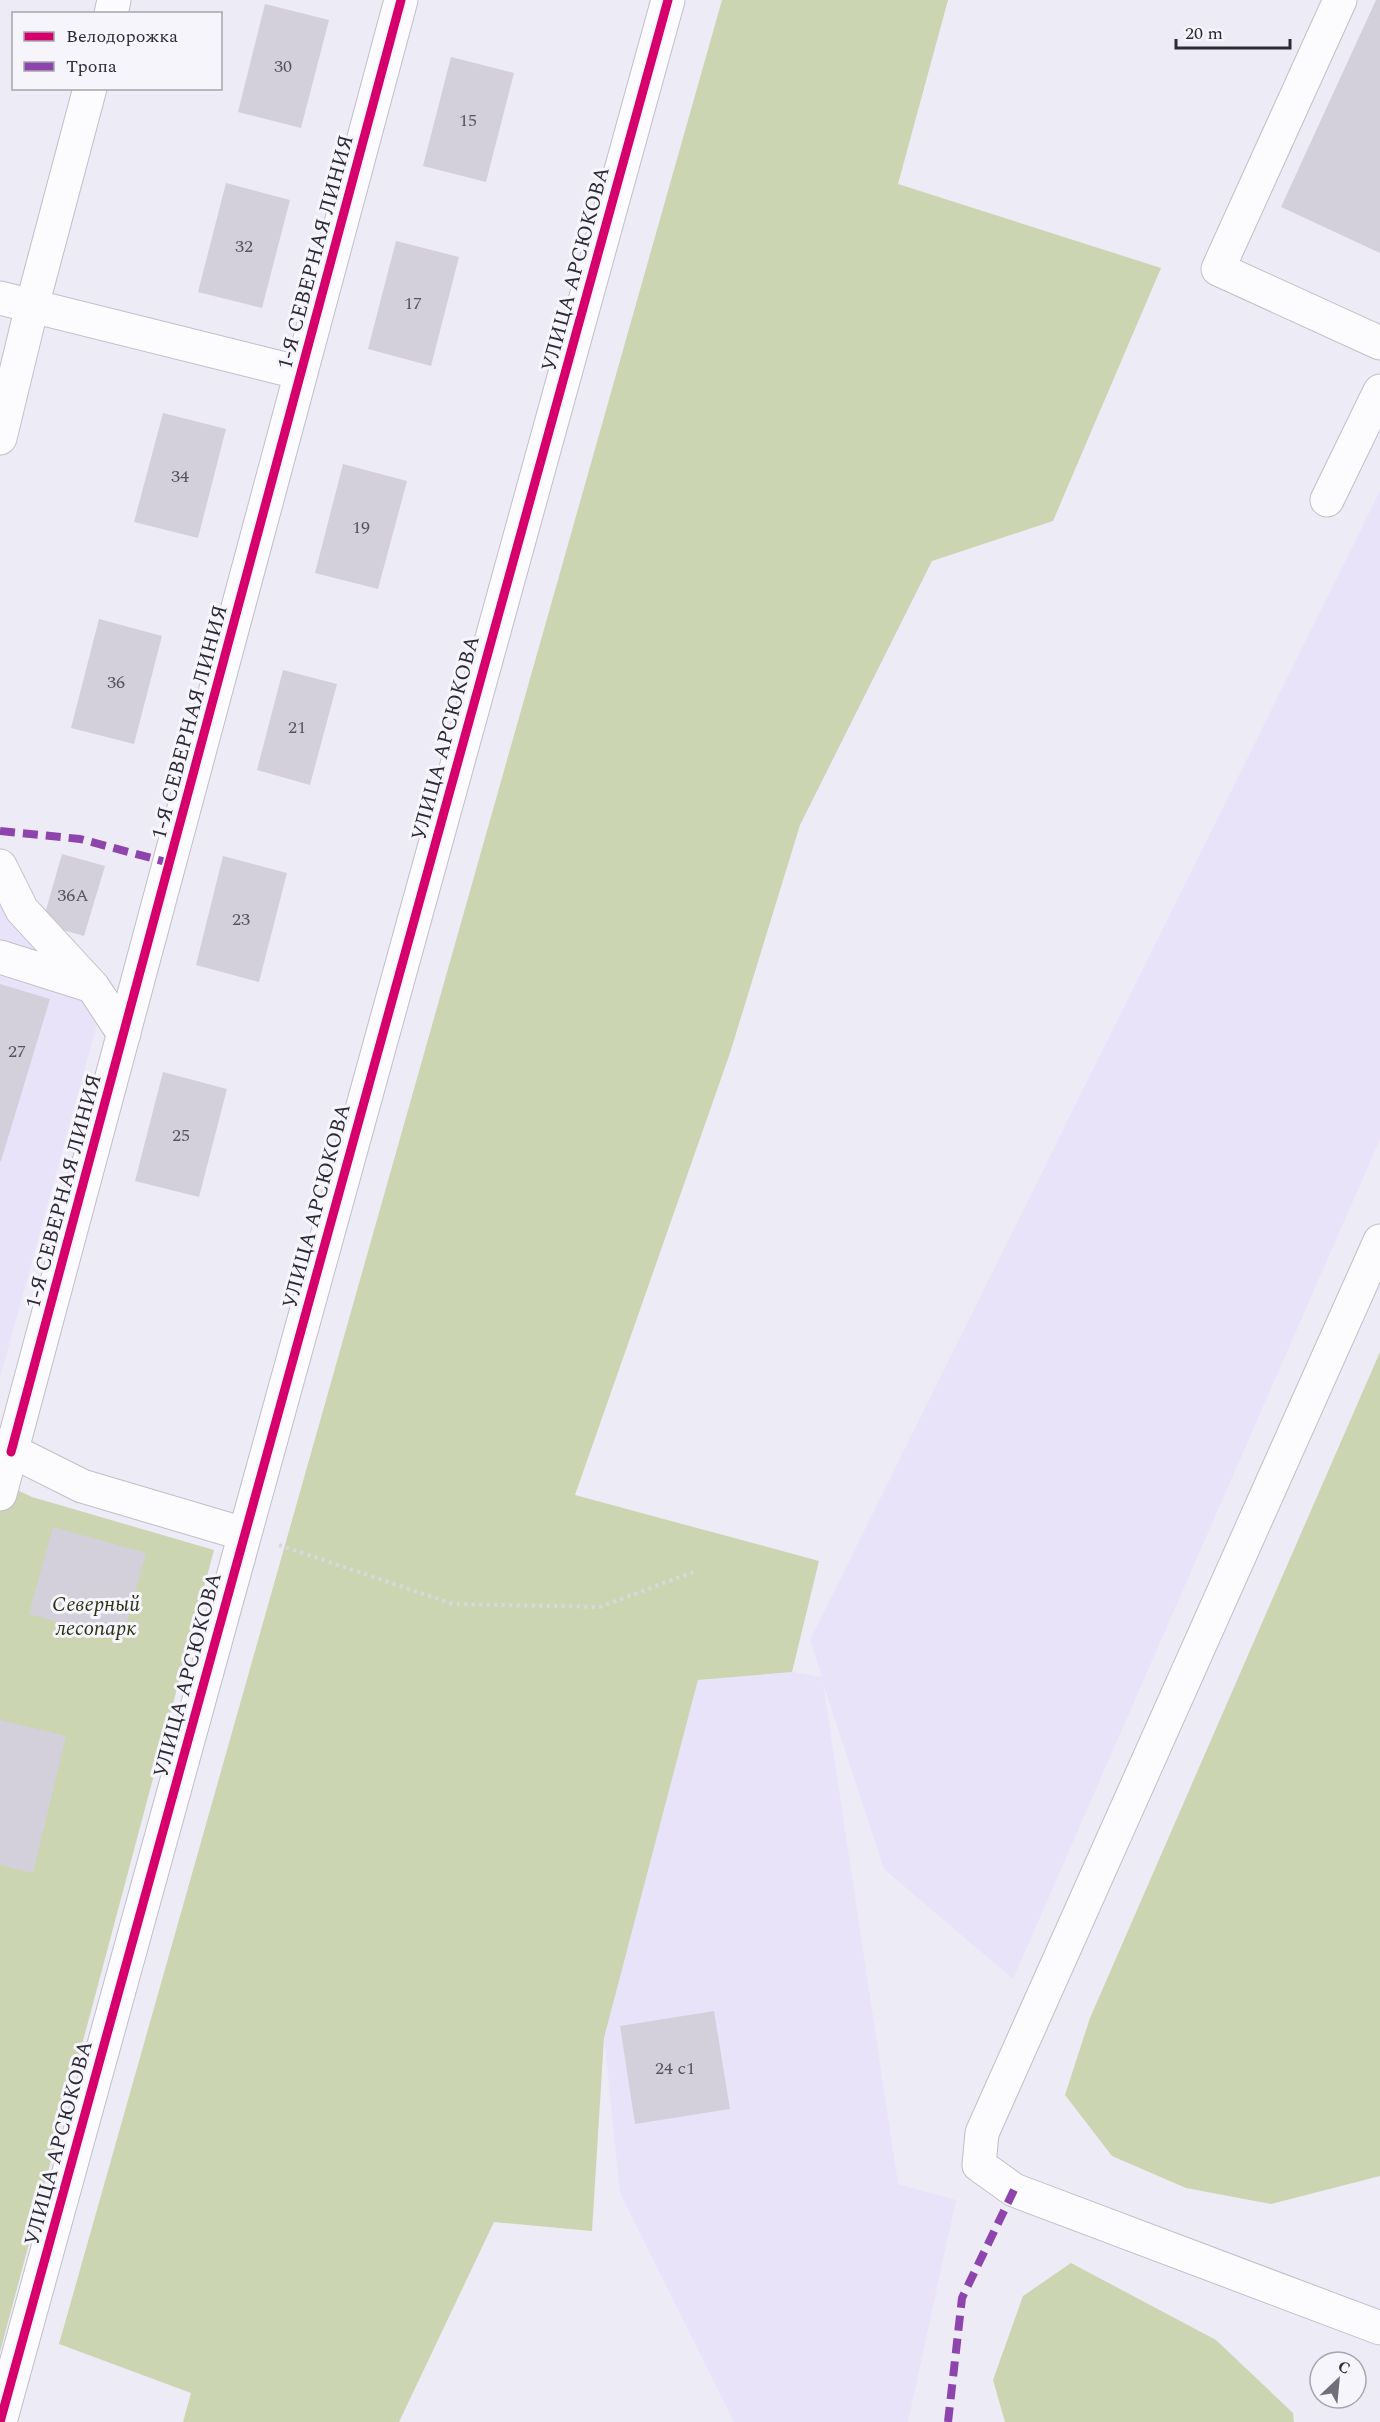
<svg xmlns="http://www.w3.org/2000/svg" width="1380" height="2422" font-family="Spectral,serif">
  <rect width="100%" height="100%" fill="#edebf6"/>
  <path fill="#e9e3fa" d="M1380,491V1139L1013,1979L884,1869L823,1683L898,2184L956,2200L908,2422H734L620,2193L604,2038L698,1680L792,1672L822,1677L810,1640Z
    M0,900L67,972L62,993L87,1004L97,1024L0,1378Z"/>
  <path fill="#ccd5b2" d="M722,0H948L898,184L1161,268L1053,521L932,561L800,825L730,1053L575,1495L819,1561L792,1672L698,1680L604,2038L592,2231L494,2222L399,2422H183L191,2393L59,2344Z
    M1380,1352V2176L1271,2204L1186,2188L1112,2156L1065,2095L1090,2018Z
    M0,1482L32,1497L214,1550L0,2352Z
    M1071,2263L1216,2340L1293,2413L1294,2422H1005L993,2380L1023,2296Z"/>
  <path fill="#d3d0db" d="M1376,0H1380V253L1281,207Z
    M265,4L329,20L301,128L238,112Z
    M451,57L514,73L486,182L423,166Z
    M226,183L290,200L262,308L198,292Z
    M396,241L459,257L431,366L368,349Z
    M163,413L226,429L198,538L134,522Z
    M343,464L407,481L378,589L315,573Z
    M99,619L162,636L134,744L71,728Z
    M283,670L337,684L310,785L257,770Z
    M62,854L105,866L84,936L42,924Z
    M223,856L287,873L259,982L196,965Z
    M0,984L50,999L1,1161H0Z
    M163,1072L227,1089L199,1197L135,1181Z
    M53,1527L146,1553L122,1639L29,1614Z
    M0,1720L66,1736L33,1873L0,1865Z
    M714,2011L730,2109L635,2124L620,2026Z"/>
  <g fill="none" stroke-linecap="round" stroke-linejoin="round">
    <g stroke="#c1beca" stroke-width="35">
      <path id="minor" d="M1340,0L1218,269L1380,343
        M111,14L114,0
        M0,298L301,373
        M0,438L32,306L90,88
        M1327,500L1380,391
        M0,866L22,910L93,987L124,1034
        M0,957L92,986
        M1380,1241L982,2133L979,2165L1014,2190L1380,2328
        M0,1445L82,1486L244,1534
        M0,1494L401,0
        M0,2422L668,0"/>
    </g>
    <path stroke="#d9d8dc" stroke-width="4" stroke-dasharray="3 4.5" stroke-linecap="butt" d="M279,1545L453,1604L600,1607L693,1572"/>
    <use href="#minor" stroke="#fcfcfe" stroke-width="33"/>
    <path stroke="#8e44ad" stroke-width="8" stroke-dasharray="15 8" stroke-linecap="butt" d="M0,831L80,839L170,863
      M948,2422L962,2298L1014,2190"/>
    <g stroke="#f7f5fc" stroke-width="13">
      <path id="cycleway" d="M11,1452L401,0
        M0,2422L668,0"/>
    </g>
    <use href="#cycleway" stroke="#d6006c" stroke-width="9"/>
  </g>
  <g text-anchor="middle" stroke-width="6" stroke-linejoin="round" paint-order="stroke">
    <g font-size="18" fill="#56545f">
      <text x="283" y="72">30</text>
      <text x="468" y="126">15</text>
      <text x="244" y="252">32</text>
      <text x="413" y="309">17</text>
      <text x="180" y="482">34</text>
      <text x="361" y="533">19</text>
      <text x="116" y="688">36</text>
      <text x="297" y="733">21</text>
      <text x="73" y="901">36А</text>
      <text x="241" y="925">23</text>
      <text x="17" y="1057">27</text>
      <text x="181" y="1141">25</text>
      <text x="675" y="2074">24 с1</text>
    </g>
    <g font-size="21" fill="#2d2a36" stroke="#f7f5fc">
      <text transform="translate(315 252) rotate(-75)" y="7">1-Я СЕВЕРНАЯ ЛИНИЯ</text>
      <text transform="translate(575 269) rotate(-75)" y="7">УЛИЦА АРСЮКОВА</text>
      <text transform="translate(189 722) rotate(-75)" y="7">1-Я СЕВЕРНАЯ ЛИНИЯ</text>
      <text transform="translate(445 738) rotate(-75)" y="7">УЛИЦА АРСЮКОВА</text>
      <text transform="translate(63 1191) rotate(-75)" y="7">1-Я СЕВЕРНАЯ ЛИНИЯ</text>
      <text transform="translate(316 1206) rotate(-75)" y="7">УЛИЦА АРСЮКОВА</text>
      <text transform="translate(187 1675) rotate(-75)" y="7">УЛИЦА АРСЮКОВА</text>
      <text transform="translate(58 2143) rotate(-75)" y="7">УЛИЦА АРСЮКОВА</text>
    </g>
    <g font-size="21" font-style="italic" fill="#2c3314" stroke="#f7f5fc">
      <text x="96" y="1611">Северный<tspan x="96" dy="24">лесопарк</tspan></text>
    </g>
  </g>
  <rect x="12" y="12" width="210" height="78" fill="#f7f5fc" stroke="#a6a4ad" stroke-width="1.5"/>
  <rect x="24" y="32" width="30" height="9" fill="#d6006c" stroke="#a6a4ad" stroke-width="1.5"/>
  <text x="66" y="42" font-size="18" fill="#2d2a36">Велодорожка</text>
  <rect x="24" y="62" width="30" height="9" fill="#8e44ad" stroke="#a6a4ad" stroke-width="1.5"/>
  <text x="66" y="72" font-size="18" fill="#2d2a36">Тропа</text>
  <g transform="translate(1338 2380) rotate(26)"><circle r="28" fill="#f7f5fc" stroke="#a6a4ad" stroke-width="1.5"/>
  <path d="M0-4.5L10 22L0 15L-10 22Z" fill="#706e79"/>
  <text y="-9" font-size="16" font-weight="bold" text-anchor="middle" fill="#2d2a36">С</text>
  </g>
  <path d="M1176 39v9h114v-9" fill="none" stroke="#2d2a36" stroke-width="3"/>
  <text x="1185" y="39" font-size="18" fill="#2d2a36" stroke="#f7f5fc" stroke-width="4.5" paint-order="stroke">20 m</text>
</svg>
